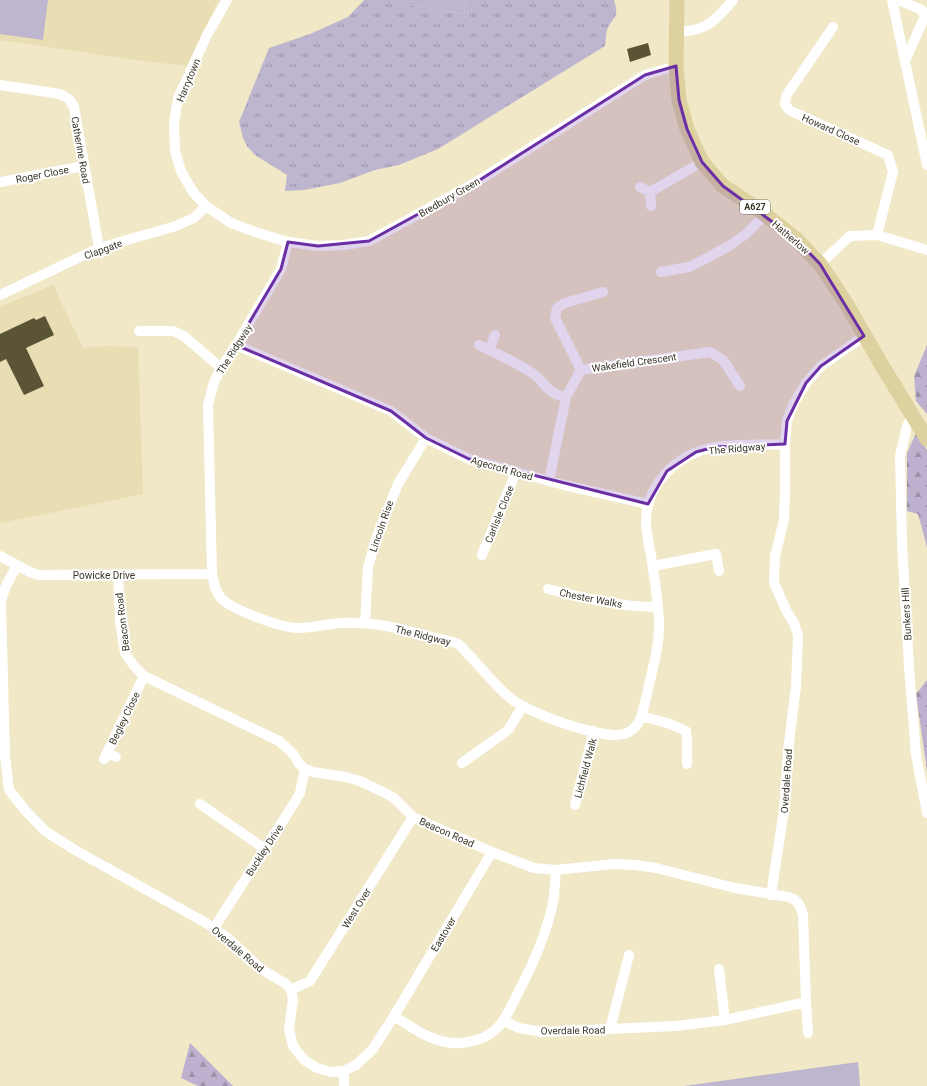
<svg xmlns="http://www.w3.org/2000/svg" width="927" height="1086" font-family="Roboto,sans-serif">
  <defs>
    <pattern id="forest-firs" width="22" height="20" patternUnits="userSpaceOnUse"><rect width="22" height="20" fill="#bdb1cf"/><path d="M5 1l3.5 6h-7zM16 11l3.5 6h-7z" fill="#9b91a8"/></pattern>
    <pattern id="park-tufts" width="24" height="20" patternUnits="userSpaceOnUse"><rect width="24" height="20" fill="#beb5ce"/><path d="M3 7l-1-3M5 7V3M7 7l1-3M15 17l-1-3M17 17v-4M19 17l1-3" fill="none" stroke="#9b94a7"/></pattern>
  </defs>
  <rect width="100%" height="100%" fill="#f0e8c6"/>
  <path fill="#e8ddb3" d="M0,0H218L187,66L143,61L0,40Z
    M53,285L83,348L107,346L138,347L143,494L0,523V307Z"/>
  <path fill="#beb5ce" d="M0,0H48L43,40L0,34Z
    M394,0H466L464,14L393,3Z
    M858,1062L860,1086H684Z"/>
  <path fill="url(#forest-firs)" d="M927,345V414L916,401L914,376Z
    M916,433L927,450V547L918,514L907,511V453Z
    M927,680V771L916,694Z
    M190,1043L233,1086H198L181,1078Z"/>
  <path fill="url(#park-tufts)" d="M364,0H394V3L464,14L466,0H614C620,20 613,15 607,30C606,34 606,41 605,46L438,149L399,165L375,170L340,183L304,190L285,191L287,175L255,155L247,146L243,138L239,122L269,48L310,34L348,17Z"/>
  <path fill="#5a5336" d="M648,43L651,55L630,62L627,49Z
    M45,316L54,335L26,348L44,386L24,395L6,359L0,362V334L34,318L36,320Z"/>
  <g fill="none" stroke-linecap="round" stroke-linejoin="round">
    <path stroke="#fff" stroke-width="10" d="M227,0L207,35L178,98L174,124L175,151L181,171L193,192L206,206L231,223L255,232L288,242L318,246L344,245L369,241L475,183L645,75L676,66
      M892,0L927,165
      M898,0L922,10L925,16L905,61
      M833,27L786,96L785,104L789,110L888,155L893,172L877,235
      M677,32C707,31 715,21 733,0
      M0,85L60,94L69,99L74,107L99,248
      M0,182L84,166
      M640,187L650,192L651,206
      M650,192L702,162
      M288,242L281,269L236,345L221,368L214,382L208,405L212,574C214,583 215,592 222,599C233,610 282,628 298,628C313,628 327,624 342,623C374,621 405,630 436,638C443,640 452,641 458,644C462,646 466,653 470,656C483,670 495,685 509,697C527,713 602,740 624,734C642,729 643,709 647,694C652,670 660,646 659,621C658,599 654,577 651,556C649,546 647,536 646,525C645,485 676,454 715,447C737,444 762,445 785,444
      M820,264L850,236L877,235L927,250
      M661,272L689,267L705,259L729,246L746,234L765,215
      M0,295L99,248L176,226L194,218L206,206
      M139,331H173L184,336L221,368
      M236,345L391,411L426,438L469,459L564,485L648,504
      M479,345C496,353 513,361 529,371C547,381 543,393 566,397
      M489,350L495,335
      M581,370L555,318L557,308L565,303L603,292
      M912,417L907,426L900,456L902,544L909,667L916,755L927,813
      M549,481L566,397L581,370L710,352L723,360L740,386
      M482,555L516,472
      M0,556L30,572L38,575L212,574
      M17,566C10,578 3,589 1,603L5,756L9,790L26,811L45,831L75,850L206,923L229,939L261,969L286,984L291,990L293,1000L289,1029L293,1046L304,1060L317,1068L331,1072L344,1071L356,1065L373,1049L394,1016L492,852
      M653,566L716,554L719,571
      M118,575L120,621L125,653L134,666L144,676L279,741L287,748L294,755L299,764L305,769L313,772L346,777L360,781L387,794L394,798L413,817L492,852L534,868L556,870L614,864L635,865L656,868L735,888L789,897C799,901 800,905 803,915L806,1002L725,1020L676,1026L542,1032L519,1028L504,1021
      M548,589C584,598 620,607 658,607
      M365,623L368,567L376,539L398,484L426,438
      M641,716L670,724L686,731L687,741V764
      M107,753L116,757
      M104,759L144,676
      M462,763L508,730L523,706
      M200,804L265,849
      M575,805L594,731
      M771,895L784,810L788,751L796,687L798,635L794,623L787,612L774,583L775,556L784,520L785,492V444L787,421L794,403L806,383L821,366L864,336
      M214,928L293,805L300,793L305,769
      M719,969L725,1020
      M291,990L310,981L413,817
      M806,1002L808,1033
      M394,1016C414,1029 436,1045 461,1043C470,1042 482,1039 490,1034C503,1025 509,1011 516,997C532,966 548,932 554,897C555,888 555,879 556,870
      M610,1029L629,955
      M344,1071V1086"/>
    <path stroke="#ddd1a0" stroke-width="15" d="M677,0L676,66L679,100L687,129L702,162L723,186L758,209L796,239L820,264L846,303L881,364L927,439"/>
  </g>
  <path fill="#6b2fa5" fill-opacity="0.2" stroke="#6b2fa5" stroke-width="3" stroke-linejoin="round" d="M676,66L679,100L687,129L702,162L723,186L796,239L820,264L864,336L821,366L806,383L787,421L785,444L715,447L696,452L667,471L648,504L469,459L426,438L391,411L236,345L281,269L288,242L318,246L369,241L475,183L645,75Z"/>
  <g text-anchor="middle" stroke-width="4" stroke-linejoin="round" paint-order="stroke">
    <rect fill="#fff" stroke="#747268" stroke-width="1" x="740" y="200" width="30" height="14" rx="3"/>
    <g font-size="9" font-weight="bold" fill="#393628">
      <text x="755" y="210">A627</text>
    </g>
    <g font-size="10" fill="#393628" stroke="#fff">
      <text transform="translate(188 80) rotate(-67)" y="4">Harrytown</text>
      <text transform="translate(831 129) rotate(24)" y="4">Howard Close</text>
      <text transform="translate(81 150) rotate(80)" y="4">Catherine Road</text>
      <text transform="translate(42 174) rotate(-11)" y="4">Roger Close</text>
      <text transform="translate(449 197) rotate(-30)" y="4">Bredbury Green</text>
      <text transform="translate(791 237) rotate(41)" y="4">Hatherlow</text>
      <text transform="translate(103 249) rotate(-20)" y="4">Clapgate</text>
      <text transform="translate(234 349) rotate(-58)" y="4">The Ridgway</text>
      <text transform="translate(634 362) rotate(-8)" y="4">Wakefield Crescent</text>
      <text transform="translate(737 448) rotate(-5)" y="4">The Ridgway</text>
      <text transform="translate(502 468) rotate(16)" y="4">Agecroft Road</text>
      <text transform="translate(499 514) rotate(-68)" y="4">Carlisle Close</text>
      <text transform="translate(381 526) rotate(-71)" y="4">Lincoln Rise</text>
      <text x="104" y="579">Powicke Drive</text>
      <text transform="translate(591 598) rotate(11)" y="4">Chester Walks</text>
      <text transform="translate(906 614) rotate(-93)" y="4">Bunkers Hill</text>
      <text transform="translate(122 622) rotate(-97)" y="4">Beacon Road</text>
      <text transform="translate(423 635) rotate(14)" y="4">The Ridgway</text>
      <text transform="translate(124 718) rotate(-64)" y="4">Begley Close</text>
      <text transform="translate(585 768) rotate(-75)" y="4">Lichfield Walk</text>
      <text transform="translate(786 781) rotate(-86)" y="4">Overdale Road</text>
      <text transform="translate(447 832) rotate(24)" y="4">Beacon Road</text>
      <text transform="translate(264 850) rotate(-57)" y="4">Buckley Drive</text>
      <text transform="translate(356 908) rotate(-58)" y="4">West Over</text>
      <text transform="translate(443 934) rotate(-59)" y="4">Eastover</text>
      <text transform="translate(238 949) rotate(40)" y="4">Overdale Road</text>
      <text transform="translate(573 1030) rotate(-1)" y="4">Overdale Road</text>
    </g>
  </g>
</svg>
